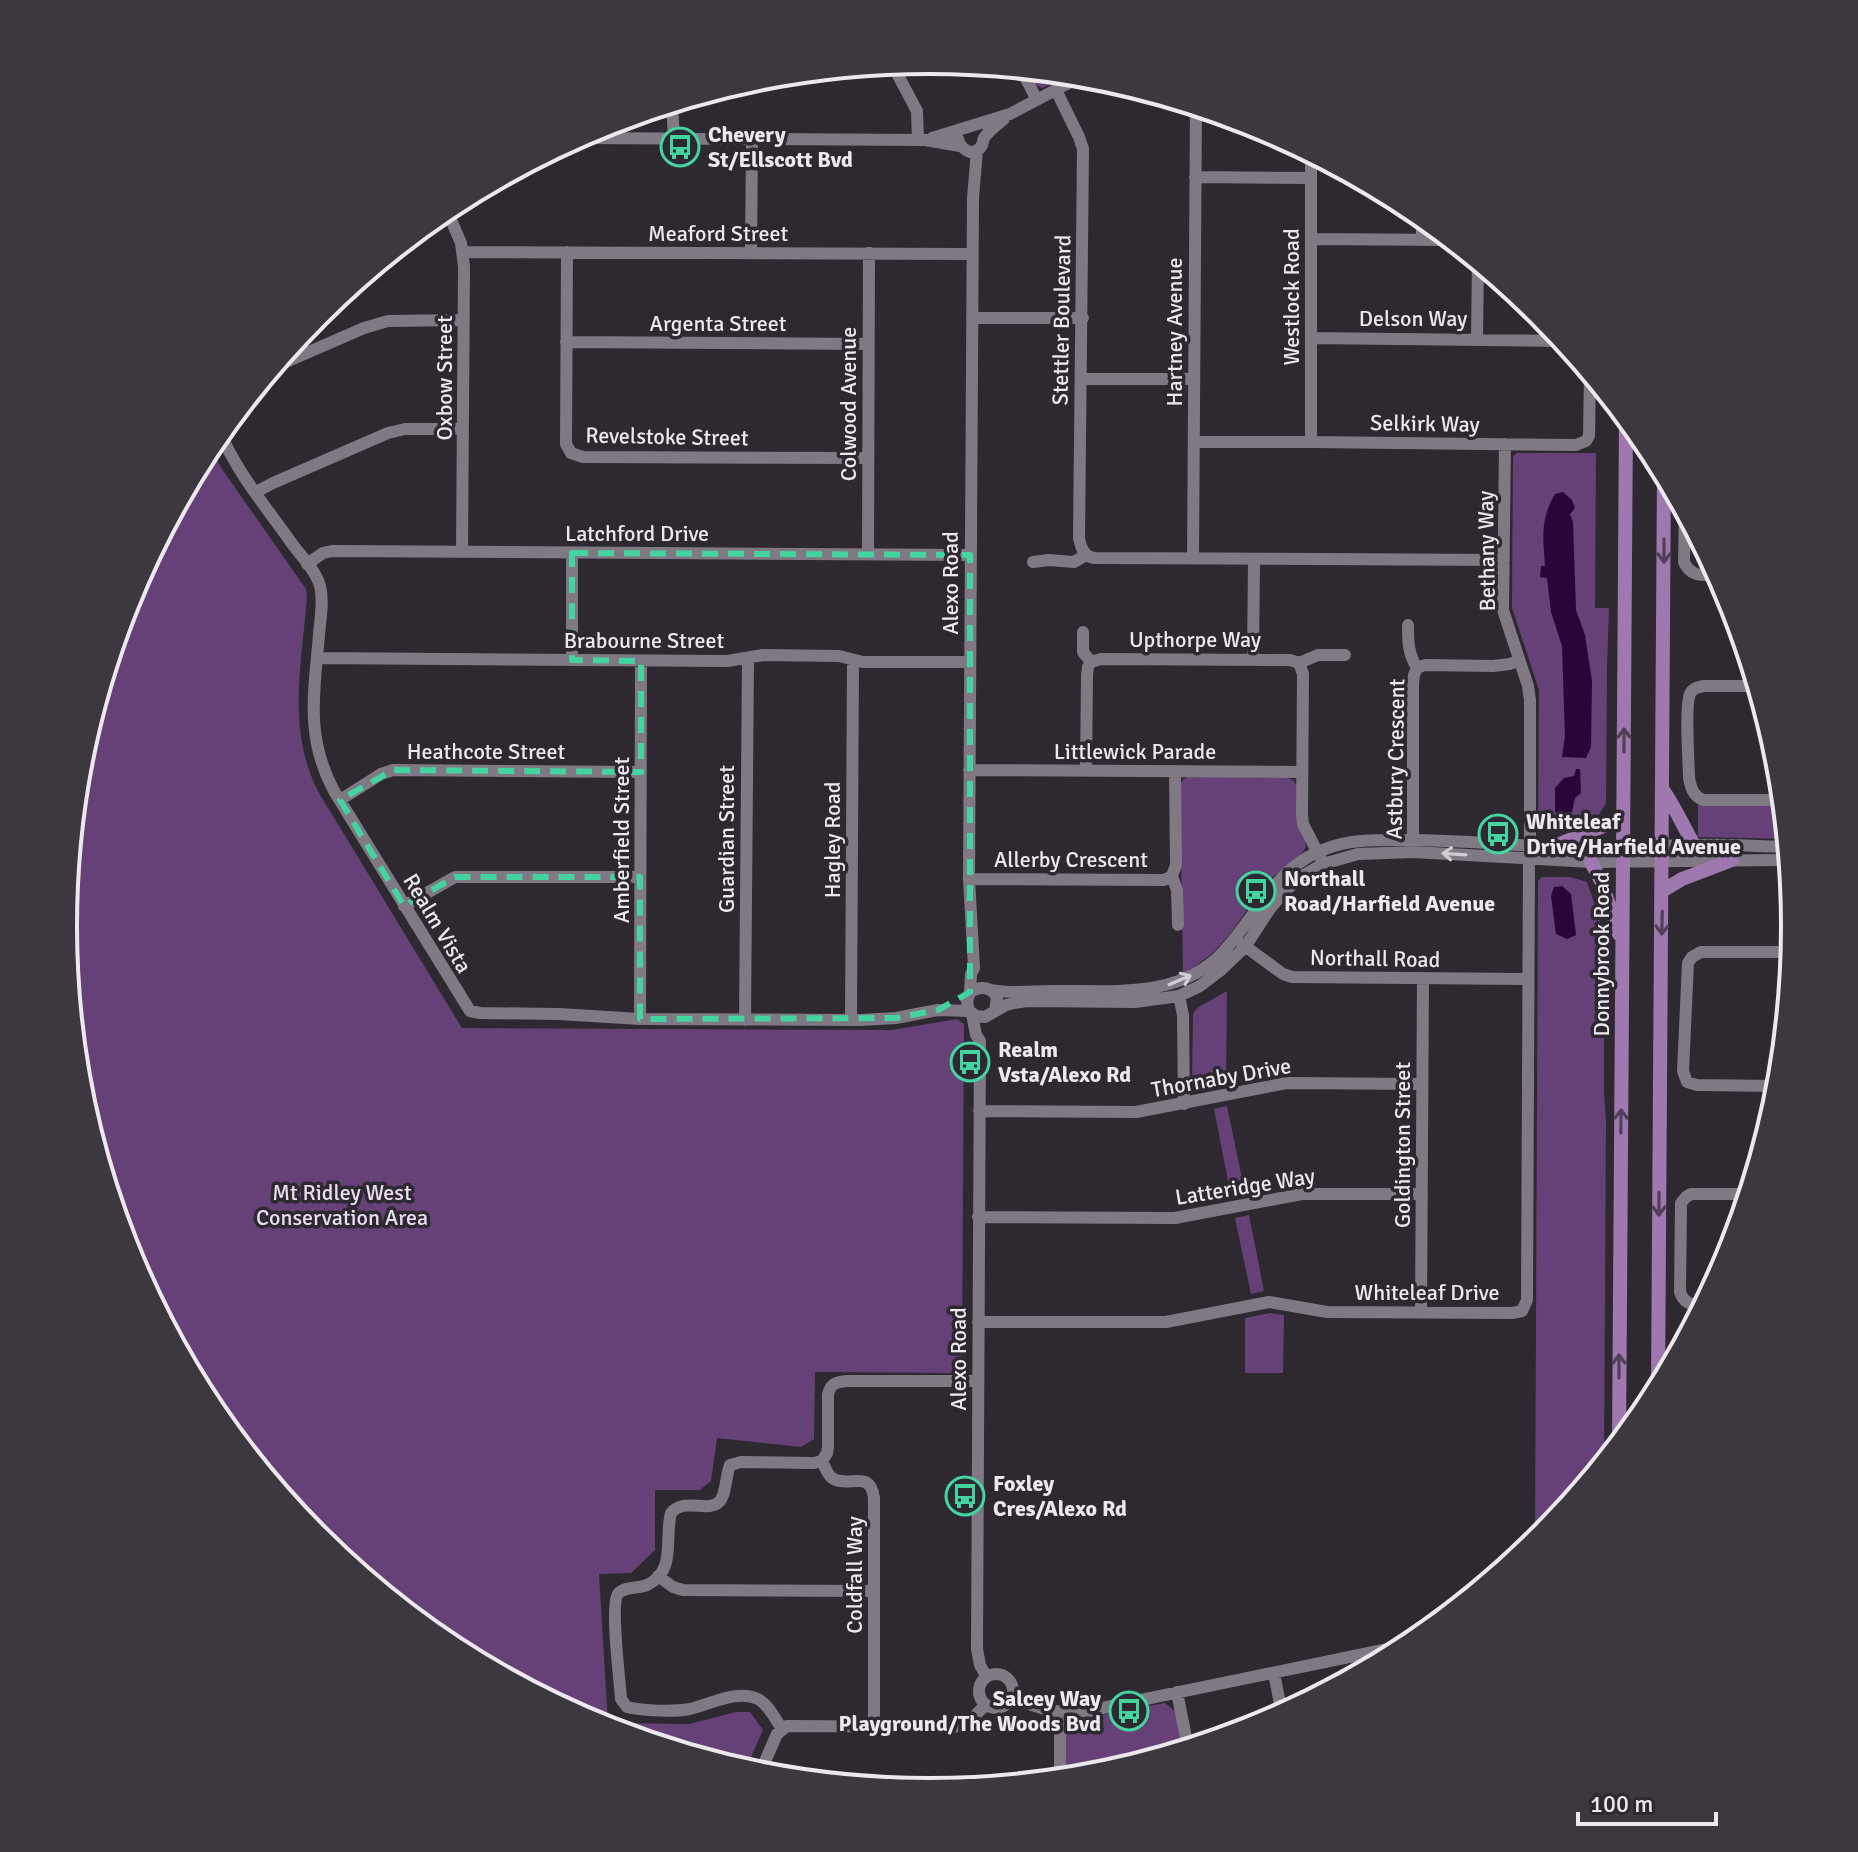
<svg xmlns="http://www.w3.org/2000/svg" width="1858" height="1852" font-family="Signika,sans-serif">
  <rect width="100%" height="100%" fill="#2e2831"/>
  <path fill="#664177" d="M1026,70L1071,74L1042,88L1035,85Z
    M209,445L222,469L306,589L307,597C302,663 286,731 319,793L462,1028L892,1030L957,1019L964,1024L962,1366L954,1373L815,1372L814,1439L801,1447L717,1438L711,1481L700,1490H655V1550L631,1573L599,1574L608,1723L689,1724L736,1712H750L763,1730L745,1771L597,1726L448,1646L316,1538L209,1407L129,1257L80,1094L63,926L80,757L129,594Z
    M1517,453H1596L1595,608H1609L1607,667L1606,803L1595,821C1576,820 1556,837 1538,825L1539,690L1512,608L1513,457Z
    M1190,776L1287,777L1294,781L1297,787L1306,846C1303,858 1276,873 1266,883C1257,892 1251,904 1244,914C1225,942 1213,956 1183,974L1180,792L1181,783L1184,779Z
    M1698,804H1783L1786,839L1698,837Z
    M1542,877H1570L1587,882L1600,920L1604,938V1093L1606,1121L1604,1462L1541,1539L1535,1544L1538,881Z
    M1227,991L1226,1084L1196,1090L1192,1086L1193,1014L1197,1008Z
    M1227,1106L1245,1193L1231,1196L1214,1109Z
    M1249,1215L1264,1291L1251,1294L1235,1218Z
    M1270,1313L1284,1315L1283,1373H1245V1318Z
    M1165,1703L1176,1712L1183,1749L1097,1775L1065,1779V1732L1067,1725L1074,1720Z"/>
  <path fill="#2b0539" d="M1563,492L1572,500L1575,508L1570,514L1573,522L1576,610L1585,635L1592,681L1591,747L1586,758L1562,757L1565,736L1562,646L1551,612L1547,578L1540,577L1541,566H1545C1543,537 1540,520 1555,494Z
    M1576,769H1580L1581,793L1575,798L1572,812H1555V788L1564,778L1574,776Z
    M1562,886L1571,894L1576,935L1567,939L1556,934L1551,896L1554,887Z"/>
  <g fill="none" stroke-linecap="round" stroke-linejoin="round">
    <path stroke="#807883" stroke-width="12" d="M892,64L917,111L918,140
      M1021,69L1037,100
      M1056,90L1079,137L1083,149L1079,538C1081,547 1083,556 1094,558L1504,560
      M672,103L674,140
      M575,138L925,140L960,146
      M932,138L1010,114L1084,75
      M958,139C961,150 975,159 982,145C983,143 983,140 984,138C988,131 998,124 1004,119
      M1195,177L1311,178
      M446,208L461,243L464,267L462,552
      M1311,239L1452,240
      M1422,240V216
      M463,252L972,254
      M567,252L566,444L571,453L583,457L868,458
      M751,253L752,140
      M972,318H1083
      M1311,338L1564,341
      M1477,339L1478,261
      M566,342L869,344
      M272,368L364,328L388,321L464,320
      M1082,379H1193
      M220,432C237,473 267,508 293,545C302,557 316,571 320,586C324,601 320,620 319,635C314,693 305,737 334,791L470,1011L480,1013L559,1014L640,1019L861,1020L896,1018L938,1010L969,1011
      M1194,442H1311L1576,445L1586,441L1589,436L1590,373
      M1311,442V153
      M1505,444L1503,610L1528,686L1530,700V845
      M256,492L273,483L388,433L405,429H463
      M1685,511L1684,562C1691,578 1704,575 1719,575
      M868,554L869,253
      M1193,558L1196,106
      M1033,562L1049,560L1074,562L1086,555
      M307,564L323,553L332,551L970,555
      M1408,625C1408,642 1408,653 1417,668L1414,675L1413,685V845
      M1083,632V652L1091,662
      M317,658L727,661L763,655L839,656L863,662H969
      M572,660V553
      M1253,660L1254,560
      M1091,662L1101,659L1290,660L1299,663L1318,655H1345
      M1299,663L1303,674L1302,815L1303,824L1321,859
      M1417,668L1425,665L1493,666L1510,664L1519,660
      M1757,686H1703C1697,688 1695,687 1691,692C1684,702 1689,763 1689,778C1691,788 1693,796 1703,800H1783
      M969,770L1301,772
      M1086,770L1087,675L1088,667L1091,662
      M1175,771L1176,865L1172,876L1177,890L1178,925
      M340,800L381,774L393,770L641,772
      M969,879L1164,880L1172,876
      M404,906L455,877H640
      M1242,944L1283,974L1292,977L1528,979
      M992,990C1011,994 1032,991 1052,991C1110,990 1179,1000 1223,952C1260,912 1277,862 1334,846C1354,840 1374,840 1394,840C1441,839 1487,843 1533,846C1586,848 1638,846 1690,845C1723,844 1755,846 1787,847
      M970,992L971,974L974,968L969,879L973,198L977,150
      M1179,996L1183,1015L1184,1104
      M995,1011L997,998C992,986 980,986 970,992L967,1001L969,1011L976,1016L985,1017L1006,1005L1014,1003L1027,1001L1135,1002L1179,996L1200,986L1221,970L1245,947L1269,910L1285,891L1304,875L1323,864L1358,854L1413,852L1591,862L1788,860
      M972,1014L976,1035L980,1041L977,1649L980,1665L986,1676
      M640,1019L641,661
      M745,1020L748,658
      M851,1020L853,661
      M1779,1086L1697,1085L1687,1082L1683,1071L1688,963L1692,957L1701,952H1792
      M979,1111L1136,1112L1287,1083L1422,1084
      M978,1217L1175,1218L1302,1194H1422
      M1703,1305C1692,1305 1684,1304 1680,1292L1681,1203L1686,1197L1691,1194H1748
      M1421,1312L1423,978
      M978,1322H1166L1269,1302L1327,1312L1512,1313L1522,1311L1527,1300L1529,860
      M822,1461C825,1467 827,1474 832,1478C849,1489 870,1468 874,1498V1726
      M658,1576L673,1587L683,1590L874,1591
      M1274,1673L1282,1714
      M979 1691a17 17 0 1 1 34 0a17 17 0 1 1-34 0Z
      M1177,1692L1188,1748
      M1013,1697C1038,1709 1054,1713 1083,1712L1412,1644
      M782,1729C775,1719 769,1705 758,1699C738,1689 711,1704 690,1709C673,1712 644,1711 627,1707L621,1699C620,1682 610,1604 618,1594C624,1586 638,1589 647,1585C677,1571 664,1538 671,1513C684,1497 707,1513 719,1502C726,1496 726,1474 730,1465L741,1462L814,1463L822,1461L827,1453L828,1447V1395C830,1384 836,1382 846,1381H977
      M759,1775L777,1734L787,1726L954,1727L973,1718L985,1705
      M1060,1779V1713"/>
    <path stroke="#9f78b0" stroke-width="14" d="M1663,790C1675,807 1683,826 1694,845
      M1555,846L1623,818
      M1591,862L1601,881L1619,934
      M1662,891L1682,879L1732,860
      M1658,1389L1664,473
      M1619,1444L1626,417"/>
  </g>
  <defs><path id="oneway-shaft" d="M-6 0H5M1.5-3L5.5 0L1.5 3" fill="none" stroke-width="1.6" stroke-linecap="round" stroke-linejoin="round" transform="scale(2)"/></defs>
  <g stroke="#504057">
    <use href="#oneway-shaft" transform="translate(1664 551) rotate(90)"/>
    <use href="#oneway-shaft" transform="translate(1624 740) rotate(-90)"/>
    <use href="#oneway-shaft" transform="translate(1662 923) rotate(91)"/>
    <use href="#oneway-shaft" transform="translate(1621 1121) rotate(-89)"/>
    <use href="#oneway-shaft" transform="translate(1659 1204) rotate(90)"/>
    <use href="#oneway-shaft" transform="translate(1619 1366) rotate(-90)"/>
  </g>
  <g stroke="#d1ccd3">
    <use href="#oneway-shaft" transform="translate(1454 854) rotate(-176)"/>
    <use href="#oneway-shaft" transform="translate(1180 980) rotate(-23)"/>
  </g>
  <path fill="none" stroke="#44d49f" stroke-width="6" stroke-dasharray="16 10" stroke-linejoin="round" d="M572,553L970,555V992L938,1010L896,1018L640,1019V877H455L404,906L340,800L393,770L641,772V661L572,660Z"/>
  <defs>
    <g id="bus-ring" transform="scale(2)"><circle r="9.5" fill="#2e2831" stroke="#44d49f" stroke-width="1.5"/><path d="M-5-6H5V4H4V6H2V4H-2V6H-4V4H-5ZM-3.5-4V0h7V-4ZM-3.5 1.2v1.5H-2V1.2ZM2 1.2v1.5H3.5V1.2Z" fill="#44d49f"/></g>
  </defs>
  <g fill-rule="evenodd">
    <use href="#bus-ring" x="680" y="147"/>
    <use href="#bus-ring" x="1498" y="834"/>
    <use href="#bus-ring" x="1256" y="891"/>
    <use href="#bus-ring" x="970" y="1062"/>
    <use href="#bus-ring" x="965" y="1496"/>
    <use href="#bus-ring" x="1129" y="1711"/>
  </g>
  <g text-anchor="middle" stroke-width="7" stroke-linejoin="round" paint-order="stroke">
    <g font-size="22" font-weight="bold" fill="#ece8ee" stroke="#2e2831" text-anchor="start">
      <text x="708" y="142">Chevery<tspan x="708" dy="25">St/Ellscott Bvd</tspan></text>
      <text x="1526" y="829">Whiteleaf<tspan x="1526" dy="25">Drive/Harfield Avenue</tspan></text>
      <text x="1284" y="886">Northall<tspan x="1284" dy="25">Road/Harfield Avenue</tspan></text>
      <text x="998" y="1057">Realm<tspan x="998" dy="25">Vsta/Alexo Rd</tspan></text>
      <text x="993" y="1491">Foxley<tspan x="993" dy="25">Cres/Alexo Rd</tspan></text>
      <text x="1101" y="1706" text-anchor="end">Salcey Way<tspan x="1101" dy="25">Playground/The Woods Bvd</tspan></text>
    </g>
    <g font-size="22" fill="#ece8ee" stroke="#2e2831">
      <text x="718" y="241">Meaford Street</text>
      <text transform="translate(1291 297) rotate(-90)" y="8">Westlock Road</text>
      <text x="1413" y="326">Delson Way</text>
      <text transform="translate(1061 320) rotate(-89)" y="8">Stettler Boulevard</text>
      <text x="718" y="331">Argenta Street</text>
      <text transform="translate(1174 332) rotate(-90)" y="8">Hartney Avenue</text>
      <text transform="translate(444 378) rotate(-90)" y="8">Oxbow Street</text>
      <text transform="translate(848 404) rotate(-90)" y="8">Colwood Avenue</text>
      <text transform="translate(1425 423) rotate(1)" y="8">Selkirk Way</text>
      <text transform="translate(667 436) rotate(1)" y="8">Revelstoke Street</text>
      <text x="637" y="541">Latchford Drive</text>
      <text transform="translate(1486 551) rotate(-91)" y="8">Bethany Way</text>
      <text transform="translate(950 583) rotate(-90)" y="8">Alexo Road</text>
      <text x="1195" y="647">Upthorpe Way</text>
      <text x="644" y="648">Brabourne Street</text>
      <text x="486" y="759">Heathcote Street</text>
      <text x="1135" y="759">Littlewick Parade</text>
      <text transform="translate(1395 759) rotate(-89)" y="8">Astbury Crescent</text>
      <text transform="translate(726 839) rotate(-90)" y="8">Guardian Street</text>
      <text transform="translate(621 840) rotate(-90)" y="8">Amberfield Street</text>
      <text transform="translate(832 840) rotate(-90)" y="8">Hagley Road</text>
      <text x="1071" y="867">Allerby Crescent</text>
      <text transform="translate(438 923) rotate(59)" y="8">Realm Vista</text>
      <text transform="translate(1601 954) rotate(-90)" y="8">Donnybrook Road</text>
      <text transform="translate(1375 958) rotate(1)" y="8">Northall Road</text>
      <text transform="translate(1221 1077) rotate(-10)" y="8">Thornaby Drive</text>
      <text transform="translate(1402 1145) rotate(-90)" y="8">Goldington Street</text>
      <text transform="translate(1245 1186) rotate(-9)" y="8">Latteridge Way</text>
      <text x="1427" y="1300">Whiteleaf Drive</text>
      <text transform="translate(958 1359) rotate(-90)" y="8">Alexo Road</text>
      <text transform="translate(854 1575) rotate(-90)" y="8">Coldfall Way</text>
    </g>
    <g font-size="22" fill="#ebddf1" stroke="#2e2831">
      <text x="342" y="1200">Mt Ridley West<tspan x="342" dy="25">Conservation Area</tspan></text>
    </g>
  </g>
  <path d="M0 0H1858V1852H0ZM77 926a852 852 0 1 1 1704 0a852 852 0 1 1-1704 0Z" fill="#3d3740" fill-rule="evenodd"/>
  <path fill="none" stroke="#ece8ee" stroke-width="4" d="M77 926a852 852 0 1 1 1704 0a852 852 0 1 1-1704 0Z"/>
  <path d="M1578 1812v12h138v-12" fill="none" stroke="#ece8ee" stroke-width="4"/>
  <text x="1590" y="1812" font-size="24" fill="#ece8ee" stroke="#2e2831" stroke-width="6" paint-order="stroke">100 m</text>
</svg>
